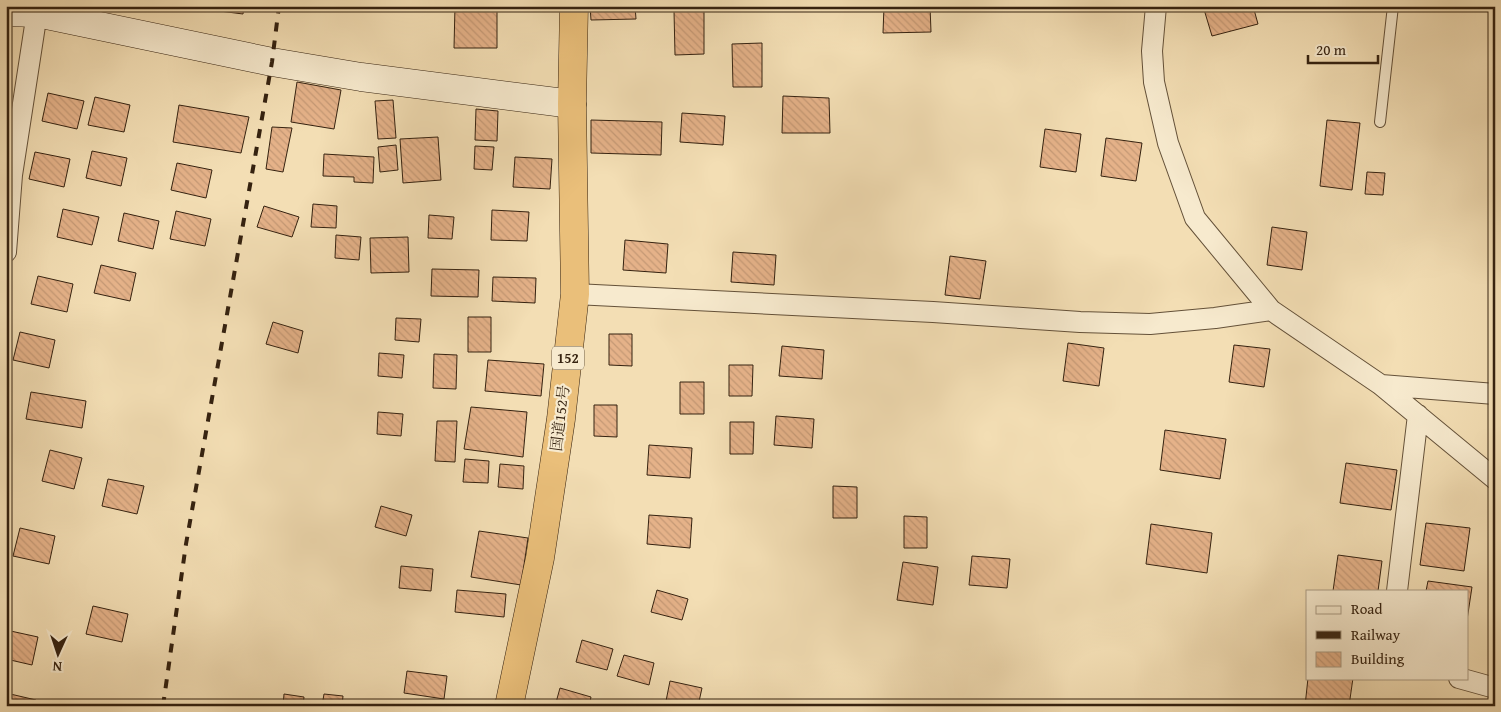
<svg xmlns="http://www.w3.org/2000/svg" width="1501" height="712" font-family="'Gentium Book Plus','Noto Serif JP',serif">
  <defs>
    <pattern id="building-back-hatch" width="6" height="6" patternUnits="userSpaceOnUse" patternTransform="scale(1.25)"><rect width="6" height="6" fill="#e5b289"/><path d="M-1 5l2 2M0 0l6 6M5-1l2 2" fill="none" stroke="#c59975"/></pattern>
  </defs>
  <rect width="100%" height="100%" fill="#f3deb4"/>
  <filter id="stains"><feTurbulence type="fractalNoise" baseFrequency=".004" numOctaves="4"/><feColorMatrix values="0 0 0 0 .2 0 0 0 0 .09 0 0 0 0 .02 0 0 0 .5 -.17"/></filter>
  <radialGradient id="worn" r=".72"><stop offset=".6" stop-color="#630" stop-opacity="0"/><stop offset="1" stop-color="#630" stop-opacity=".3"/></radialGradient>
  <path fill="url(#building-back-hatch)" stroke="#352210" d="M196,6H244L243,14L196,8Z
    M455,6H497V48H454Z
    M590,6H635L636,19L591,20Z
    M884,6H930L931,32L883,33Z
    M1203,6H1253L1258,24L1212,36Z
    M674,11H704V54L675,55Z
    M762,43V87H733L732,44Z
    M297,82L341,90L334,129L291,122Z
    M48,93L84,101L77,129L42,121Z
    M783,96L829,98L830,133H782Z
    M95,97L130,105L124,132L88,125Z
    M393,100L396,138L378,139L375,101Z
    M179,105L249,117L241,153L173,142Z
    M476,109L498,111L497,141L475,140Z
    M682,113L725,116L723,145L680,142Z
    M591,120L662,122L661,155L591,153Z
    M1327,120L1360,123L1352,190L1320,186Z
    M272,127L292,128L283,172L266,169Z
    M1045,129L1081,134L1076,172L1040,167Z
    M438,137L441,180L403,183L400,139Z
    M1106,138L1142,143L1136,181L1101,176Z
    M396,145L398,170L380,172L378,147Z
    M475,146L494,147L492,170L474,169Z
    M92,151L127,158L121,186L86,178Z
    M35,152L70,159L64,187L29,179Z
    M324,154L374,157L373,183L354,182V177L323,176Z
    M515,157L552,159L550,189L513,187Z
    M177,163L212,170L206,198L171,190Z
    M1367,172L1385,173L1383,195L1365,194Z
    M313,204L337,206L336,228L311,227Z
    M264,206L299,217L292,237L257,227Z
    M63,209L99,217L92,245L57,237Z
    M492,210L529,212L527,241L491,240Z
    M176,211L211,219L205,246L170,239Z
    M124,213L159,221L153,249L118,241Z
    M429,215L454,217L452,239L428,238Z
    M1272,227L1307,232L1302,270L1267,265Z
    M336,235L361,237L359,260L335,258Z
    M408,237L409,272L371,273L370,238Z
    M625,240L668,244L666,273L623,270Z
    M733,252L776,255L774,285L731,282Z
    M950,256L986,261L980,299L945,295Z
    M101,265L136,273L130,301L94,293Z
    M432,269L479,270L478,297L431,296Z
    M38,276L73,284L67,312L31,304Z
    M493,277L536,278L535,303L492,301Z
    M468,317H491V352H468Z
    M396,318L421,319L419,342L395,340Z
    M273,322L303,331L298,353L266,344Z
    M20,332L55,340L49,368L13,360Z
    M609,334H632V366L609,365Z
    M1068,343L1104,348L1099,386L1063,381Z
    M1234,345L1270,349L1264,387L1229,382Z
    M782,346L824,350L822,379L779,376Z
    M379,353L404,355L402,378L378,376Z
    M434,354L457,355L456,389L433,388Z
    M488,360L544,364L541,396L485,391Z
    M729,365H753L752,396H729Z
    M680,382H704V414H680Z
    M31,392L86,401L82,428L26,419Z
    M594,405H617V437L594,436Z
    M471,407L527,412L523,457L464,449Z
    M378,412L403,414L401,436L377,434Z
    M776,416L814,419L812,448L774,445Z
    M437,421H457L455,462L435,461Z
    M730,422H754L753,454H730Z
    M1165,430L1226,439L1220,479L1160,470Z
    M649,445L692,448L690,478L647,475Z
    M50,450L82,458L74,489L42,481Z
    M465,459L489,461L488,483L463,482Z
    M1346,463L1397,470L1391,510L1340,503Z
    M500,464L524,466L523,489L498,487Z
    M108,479L144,486L137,514L102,506Z
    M833,486L857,487V518H833Z
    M381,506L412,515L406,536L375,527Z
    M649,515L692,518L690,548L647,544Z
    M904,516L927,517V548H904Z
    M1426,523L1470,528L1464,571L1420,565Z
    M1151,524L1212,533L1207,573L1146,564Z
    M20,528L55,536L49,564L13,556Z
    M479,531L528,538L521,585L471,577Z
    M1338,555L1382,561L1378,591H1333Z
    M972,556L1010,559L1007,588L969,585Z
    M903,562L938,567L933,605L897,600Z
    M401,566L433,569L431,591L399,588Z
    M1428,581L1472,587L1467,620V591H1426Z
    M457,590L506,594L504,617L455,612Z
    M657,590L688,599L682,620L651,612Z
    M93,606L128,614L122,642L86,634Z
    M6,630L38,637L32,665L6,659Z
    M582,640L613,649L607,670L576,662Z
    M624,655L654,663L649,685L617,676Z
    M407,671L447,676L444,699L404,693Z
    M1308,678H1353L1349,706H1305Z
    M670,681L702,688L698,706H665Z
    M560,688L591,697L589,706H555Z
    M6,693L36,700L34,706H6Z
    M284,694L304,697L303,706H283Z
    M324,694L343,696L342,706H322Z"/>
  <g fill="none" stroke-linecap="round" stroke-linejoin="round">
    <g stroke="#645139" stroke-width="12">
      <path id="lane" d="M1380,122L1393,6"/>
    </g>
    <g stroke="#645139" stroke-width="22">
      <path id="street" d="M1156,6L1152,51L1154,82L1168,143L1195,218L1271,310L1381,385L1495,479
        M6,252L12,175L38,6
        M575,294L933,312L1080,322L1150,324L1215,318L1271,310
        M1381,385L1495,394
        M1397,591L1418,415
        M1459,678L1495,688"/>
    </g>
    <g stroke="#352210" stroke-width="29">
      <path id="secondary" d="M6,12L37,13L272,62L361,77L572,104"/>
    </g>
    <g stroke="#352210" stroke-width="29">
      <path id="highway" d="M509,706L540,558L561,419L575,294L572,104L574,6"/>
    </g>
    <use href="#lane" stroke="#f7eace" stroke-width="10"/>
    <use href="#street" stroke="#f7eace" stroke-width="20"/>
    <use href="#secondary" stroke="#f7eace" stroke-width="28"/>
    <use href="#highway" stroke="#eabf7a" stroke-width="28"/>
    <path stroke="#352210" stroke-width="4" stroke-dasharray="9 9" stroke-linecap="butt" d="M163,706L186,544L272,62L279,6"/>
  </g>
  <g text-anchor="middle" stroke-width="4.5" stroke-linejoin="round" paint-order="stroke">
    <rect fill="#f7eace" stroke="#6f5e49" stroke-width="1" x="552" y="346.5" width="32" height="23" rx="4"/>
    <g font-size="14" font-weight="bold" fill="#352210">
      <text x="568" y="363">152</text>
    </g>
    <g font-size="15" fill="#352210" stroke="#f7eace">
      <text transform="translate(560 418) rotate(-83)" y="5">国道152号</text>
    </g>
  </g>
  <rect width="1501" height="712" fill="none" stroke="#f3deb4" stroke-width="25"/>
  <rect x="8" y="8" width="1486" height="697" fill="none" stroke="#352210" stroke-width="2.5"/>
  <rect x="12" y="12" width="1476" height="687" fill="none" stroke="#352210"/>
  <rect x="1306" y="590" width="162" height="90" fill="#f7eace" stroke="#a99a82"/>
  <rect x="1316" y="606" width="25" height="8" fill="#f7eace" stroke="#a99a82"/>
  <text x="1351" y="614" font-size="15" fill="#352210">Road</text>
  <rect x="1316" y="631" width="25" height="8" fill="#352210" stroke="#a99a82"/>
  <text x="1351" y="640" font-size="15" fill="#352210">Railway</text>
  <rect x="1316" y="652" width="25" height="15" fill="url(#building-back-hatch)" stroke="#a99a82"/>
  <text x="1351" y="664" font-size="15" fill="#352210">Building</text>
  <g transform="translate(58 654) rotate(183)" stroke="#f7eace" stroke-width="4" paint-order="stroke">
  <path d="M0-4L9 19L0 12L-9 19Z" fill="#352210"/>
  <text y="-8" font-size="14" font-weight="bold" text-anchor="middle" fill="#352210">N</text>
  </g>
  <path d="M1308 55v8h70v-8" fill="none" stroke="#352210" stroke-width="2.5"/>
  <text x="1316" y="55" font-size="15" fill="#352210" stroke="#f7eace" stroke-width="4" paint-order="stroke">20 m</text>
  <rect width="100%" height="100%" filter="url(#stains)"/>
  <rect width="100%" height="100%" fill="url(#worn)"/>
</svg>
